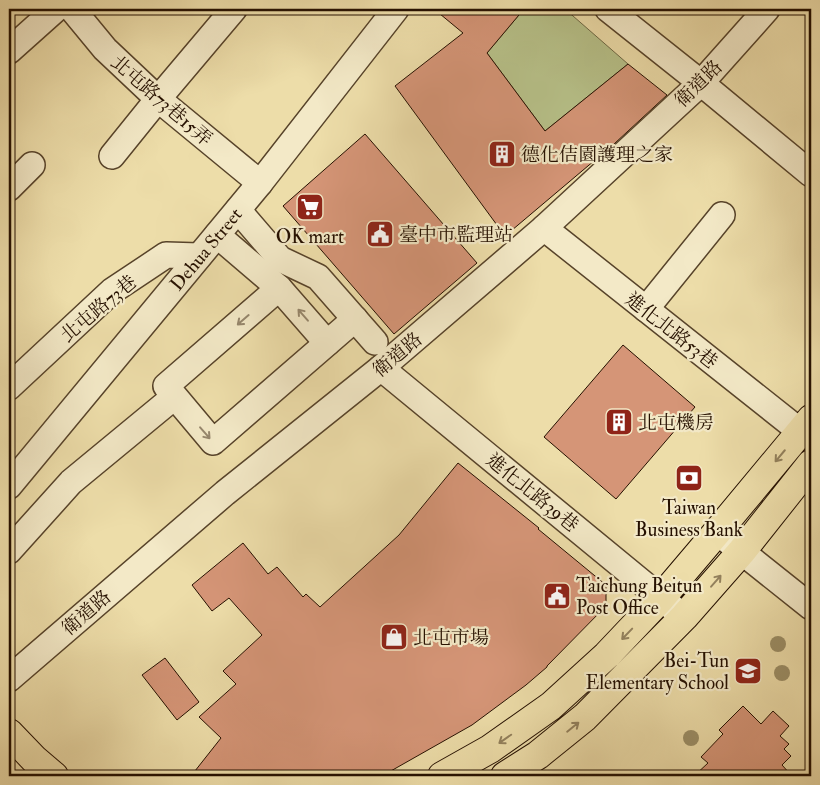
<svg xmlns="http://www.w3.org/2000/svg" width="820" height="785" font-family="'IM FELL Double Pica','Noto Serif TC',serif">
  <rect width="100%" height="100%" fill="#eddda9"/>
  <filter id="stains"><feTurbulence type="fractalNoise" baseFrequency=".004" numOctaves="4"/><feColorMatrix values="0 0 0 0 .2 0 0 0 0 .09 0 0 0 0 .02 0 0 0 .5 -.17"/></filter>
  <radialGradient id="worn" r=".72"><stop offset=".6" stop-color="#630" stop-opacity="0"/><stop offset="1" stop-color="#630" stop-opacity=".3"/></radialGradient>
  <path fill="#b7c189" stroke="#6e6844" d="M524,9H565L628,64L545,131L487,53Z"/>
  <path fill="#d59577" stroke="#251000" d="M434,9H524L487,53L545,131L628,64L667,95L614,144L505,236L395,86L463,33Z
    M365,134L477,263L394,334L283,206Z
    M623,345L695,407L616,499L544,437Z
    M458,463L539,528L538,529L606,585V606L547,666V667L526,685L472,725L382,776H191L221,738L199,717L236,684L223,671L262,635L229,598L212,611L192,585L243,543L268,574L277,567L303,597L306,594L320,607L399,535Z
    M165,658L199,702L177,720L142,675Z
    M743,706L761,724L773,711L789,726L780,736L789,744L784,749L791,756L782,765L792,776H694L708,763L701,757L723,734L719,730Z"/>
  <g fill="none" stroke-linecap="round" stroke-linejoin="round">
    <g stroke="#57432a" stroke-width="28">
      <g id="minor">
        <path d="M72,9L105,49L158,99L260,183"/>
        <path d="M608,9L701,83L811,174"/>
        <path d="M9,51L56,9"/>
        <path d="M112,156L158,99L234,9"/>
        <path d="M9,188L32,165"/>
        <path d="M238,210L280,259L318,277L375,342"/>
        <path d="M544,228L801,432"/>
        <path d="M217,235L279,288L327,343"/>
        <path d="M279,288L166,386L213,442L355,319"/>
        <path d="M646,309L722,215"/>
        <path d="M381,368L684,617"/>
        <path d="M9,387L112,291L166,255L199,256"/>
        <path id="s1" d="M9,486L260,183L396,9"/>
        <path d="M717,532L811,607"/>
        <path d="M9,551L71,482L174,397"/>
        <path d="M9,679L225,493L381,368L544,228L701,83L767,9"/>
      </g>
    </g>
    <g stroke="#251000" stroke-width="30">
      <path id="major" d="M9,733L34,759L54,776
        M442,776L490,749L551,706L607,655L661,598L717,532L811,419
        M505,776L538,755L585,717L684,617L742,551L811,464"/>
    </g>
    <use href="#minor" stroke="#f3e9c7" stroke-width="25"/>
    <use href="#major" stroke="#eddda9" stroke-width="28"/>
  </g>
  <g fill="#9b8e66">
    <circle cx="778" cy="644" r="8"/>
    <circle cx="782" cy="673" r="8"/>
    <circle cx="691" cy="738" r="8"/>
  </g>
  <defs><path id="oneway-shaft" d="M-6 0H5M1.5-3L5.5 0L1.5 3" fill="none" stroke-width="1.6" stroke-linecap="round" stroke-linejoin="round" transform="scale(1.25)"/></defs>
  <g stroke="#96876d">
    <use href="#oneway-shaft" transform="translate(303 315) rotate(-131)"/>
    <use href="#oneway-shaft" transform="translate(243 320) rotate(139)"/>
    <use href="#oneway-shaft" transform="translate(205 433) rotate(49)"/>
  </g>
  <g stroke="#93815d">
    <use href="#oneway-shaft" transform="translate(780 456) rotate(130)"/>
    <use href="#oneway-shaft" transform="translate(716 581) rotate(-49)"/>
    <use href="#oneway-shaft" transform="translate(627 634) rotate(134)"/>
    <use href="#oneway-shaft" transform="translate(573 727) rotate(-39)"/>
    <use href="#oneway-shaft" transform="translate(505 739) rotate(145)"/>
  </g>
  <defs>
    <g id="building-square" transform="scale(1.4375)"><rect x="-9" y="-9" width="18" height="18" rx="4" fill="#8f2418" stroke="#f3e9c7"/><path d="M-4-6H4V6H1V3H-1V6H-4ZM-2.5-4.3h1.7v1.8h-1.7ZM.8-4.3h1.7v1.8H.8ZM-2.5-1h1.7V.8h-1.7ZM.8-1h1.7V.8H.8Z" fill="#fff"/></g>
    <g id="supermarket-square" transform="scale(1.4375)"><rect x="-9" y="-9" width="18" height="18" rx="4" fill="#8f2418" stroke="#f3e9c7"/><path d="M-6-5.5h2.5l.6 2H6L4.5 2H-2.5L-4.4-4H-6ZM-1.5 3.2a1.3 1.3 0 1 0 .1 0ZM3 3.2a1.3 1.3 0 1 0 .1 0Z" fill="#fff"/></g>
    <g id="civic-square" transform="scale(1.4375)"><rect x="-9" y="-9" width="18" height="18" rx="4" fill="#8f2418" stroke="#f3e9c7"/><path d="M-.6-6.5H3V-4.5H.6V-3L4-1V1h2V6H-6V1h2V-1L-.6-3ZM-1.2 2.5V6h2.4V2.5Z" fill="#fff"/></g>
    <g id="bank-square" transform="scale(1.4375)"><rect x="-9" y="-9" width="18" height="18" rx="4" fill="#8f2418" stroke="#f3e9c7"/><path d="M-6-4H6V4H-6ZM0-2.3a2.3 2.3 0 1 0 0 4.6a2.3 2.3 0 1 0 0-4.6Z" fill="#fff"/></g>
    <g id="shop-square" transform="scale(1.4375)"><rect x="-9" y="-9" width="18" height="18" rx="4" fill="#8f2418" stroke="#f3e9c7"/><path d="M-5-2.5h2.3a2.7 3.5 0 0 1 5.4 0H5L5.5 6h-11ZM-1.5-2.5h3a1.5 2.3 0 0 0-3 0Z" fill="#fff"/></g>
    <g id="school-square" transform="scale(1.4375)"><rect x="-9" y="-9" width="18" height="18" rx="4" fill="#8f2418" stroke="#f3e9c7"/><path d="M0-5L7-2L0 1L-7-2ZM-4 1L0 2.5L4 1V4Q0 6-4 4Z" fill="#fff"/></g>
  </defs>
  <g fill-rule="evenodd">
    <use href="#building-square" x="502" y="154"/>
    <use href="#supermarket-square" x="310" y="207"/>
    <use href="#civic-square" x="380" y="234"/>
    <use href="#building-square" x="619" y="422"/>
    <use href="#bank-square" x="689" y="478"/>
    <use href="#civic-square" x="557" y="596"/>
    <use href="#shop-square" x="394" y="637"/>
    <use href="#school-square" x="748" y="671"/>
  </g>
  <g text-anchor="middle" stroke-width="4.5" stroke-linejoin="round" paint-order="stroke">
    <g font-size="19" fill="#251000" stroke="#f3e9c7">
      <text transform="translate(698 83) rotate(-45)" y="7">衛道路</text>
      <text transform="translate(162 100) rotate(41)" y="7">北屯路73巷15弄</text>
      <text dy="7" stroke="none"><textPath href="#s1" startOffset="308">Dehua Street</textPath></text>
      <text transform="translate(98 308) rotate(-40)" y="7">北屯路73巷</text>
      <text transform="translate(672 330) rotate(38)" y="7">進化北路53巷</text>
      <text transform="translate(397 354) rotate(-40)" y="7">衛道路</text>
      <text transform="translate(533 492) rotate(39)" y="7">進化北路39巷</text>
      <text transform="translate(86 612) rotate(-41)" y="7">衛道路</text>
    </g>
    <g font-size="19" fill="#251000" stroke="#f3e9c7" text-anchor="start">
      <text x="521" y="161">德化佶園護理之家</text>
      <text x="399" y="241">臺中市監理站</text>
      <text x="310" y="243" text-anchor="middle">OK mart</text>
      <text x="638" y="429">北屯機房</text>
      <text x="689" y="514" text-anchor="middle">Taiwan<tspan x="689" dy="22">Business Bank</tspan></text>
      <text x="576" y="592">Taichung Beitun<tspan x="576" dy="22">Post Office</tspan></text>
      <text x="413" y="644">北屯市場</text>
      <text x="729" y="667" text-anchor="end">Bei-Tun<tspan x="729" dy="22">Elementary School</tspan></text>
    </g>
  </g>
  <rect width="820" height="785" fill="none" stroke="#eddda9" stroke-width="30"/>
  <rect x="10" y="10" width="800" height="765" fill="none" stroke="#251000" stroke-width="2.5"/>
  <rect x="15" y="15" width="790" height="755" fill="none" stroke="#251000"/>
  <rect width="100%" height="100%" filter="url(#stains)"/>
  <rect width="100%" height="100%" fill="url(#worn)"/>
</svg>
